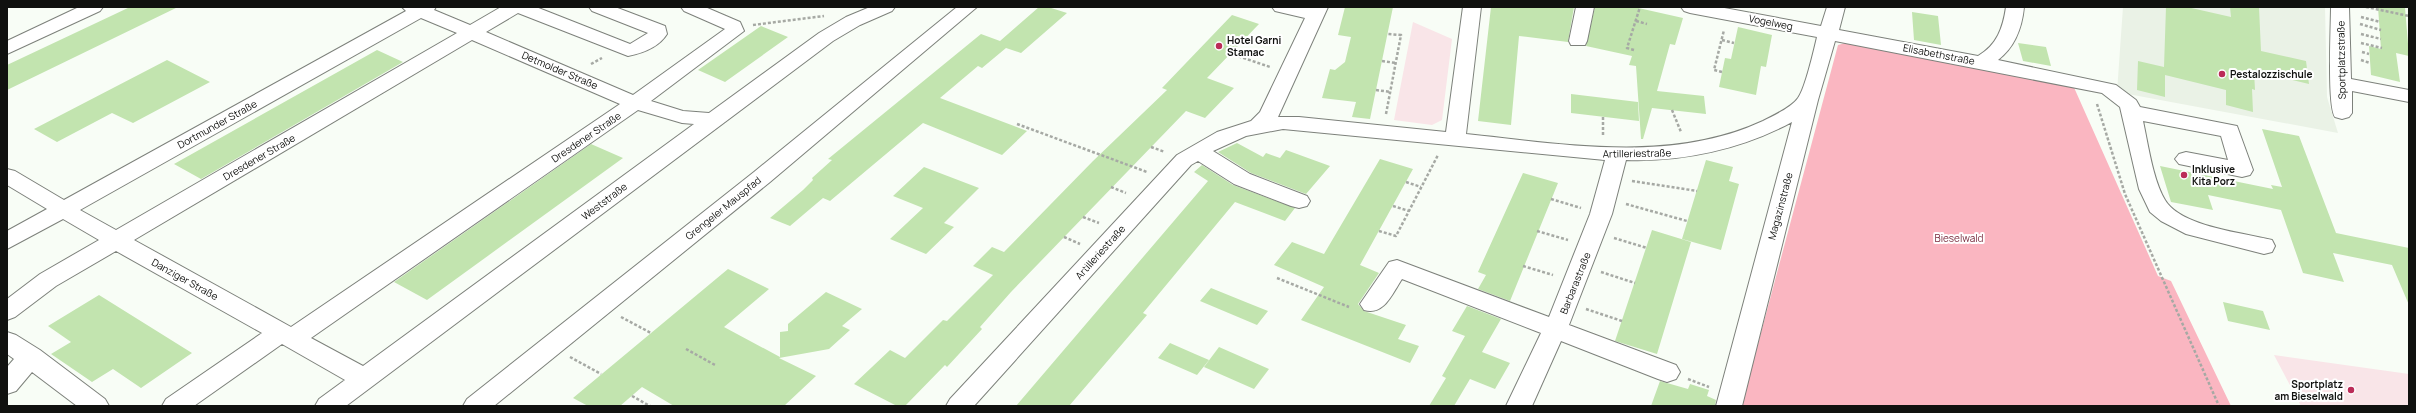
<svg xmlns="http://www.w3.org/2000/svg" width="2416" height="413" font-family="Manrope,sans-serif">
  <rect width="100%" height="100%" fill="#f8fdf6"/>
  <path fill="#eaf2e6" d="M2123,7H2325L2327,97L2338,133L2117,92Z"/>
  <path fill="#f9e5e8" d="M1413,22L1452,39L1442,120L1432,125L1394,120Z
    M2274,355L2409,374V406H2301Z"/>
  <path fill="#fab6c1" d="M1845,43L2072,83L2158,276L2171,281L2231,406H1738L1755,355L1838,45Z"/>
  <path fill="#c2e4af" d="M130,7H178L7,90V65Z
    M1039,7H1048L1067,13L1021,53L1006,48L982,68L978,66L940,98L1027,131L1002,155L923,123L830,201L823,198L790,226L770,218L803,190L813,180L812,178L832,160L828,159L981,34L1000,41Z
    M1345,7H1393L1370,119L1352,117L1356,102L1322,98L1330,69L1335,70L1345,62L1351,37L1338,35Z
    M1491,7H1574L1568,42L1519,36L1511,125L1478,121Z
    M1595,7H1634L1683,18L1675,45L1670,44L1657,91L1704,96L1706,114L1652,108L1643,139H1641L1636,66L1629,65L1632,56L1586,46Z
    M2166,7H2187L2231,17L2230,7H2259L2261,51L2306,61L2309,84L2254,71L2255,90L2252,89L2253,112L2226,105V90L2165,75V97L2137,90L2138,61L2164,67Z
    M2378,7H2405L2409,56L2396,53L2400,82L2371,75L2369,46L2381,49Z
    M1912,12L1938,16L1941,45L1914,40Z
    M1232,15L1259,24L1207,78L1234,88L1205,118L1186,111L1011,292L980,327L982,329L947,367L945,365L905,406H897L854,384L890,350L905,358L943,320L947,321L993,275L973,266L992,247L1004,252L1093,161L1167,90L1162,88Z
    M761,26L788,37L725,82L698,70Z
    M1738,27L1772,35L1766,67L1761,66L1756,95L1719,87L1725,58L1731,59Z
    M2018,43L2046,47L2051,66L2023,61Z
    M377,50L403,62L201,179L174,164Z
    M167,60L210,82L133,123L112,113L57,142L34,129Z
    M1571,94L1638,102L1639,121L1571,113Z
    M2262,129L2299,136L2336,233L2409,248V305L2392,265L2333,253L2344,282L2303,273L2281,210L2208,195L2213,210L2171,202L2160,166L2273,189L2271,185L2282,187Z
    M1237,143L1263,157L1266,153L1280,158L1286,150L1330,166L1306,194L1251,173L1218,152Z
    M591,144L623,158L427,300L394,282Z
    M1380,159L1413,169L1360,265L1379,273L1358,304L1364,311L1406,325L1398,339L1419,346L1410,363L1301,320L1324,287L1274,265L1292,242L1324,254Z
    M1706,160L1733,167L1729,181L1739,184L1721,250L1682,239Z
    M1202,165L1233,185L1295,208L1285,221L1235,202L1143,313L1147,315L1069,406H1016L1208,181L1194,172Z
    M924,167L979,188L944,223L954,227L926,254L890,239L923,208L893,196Z
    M1523,173L1558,183L1510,301L1478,289L1486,275L1478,272Z
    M1652,230L1691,242L1657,354L1615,341Z
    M728,269L769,289L724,327L780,357V332L788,331V324L826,292L862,309L842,326L850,330L829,349L779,358L816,376L784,406H674L642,387L620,406H588L573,398Z
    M1211,288L1248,303L1268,311L1257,325L1200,301Z
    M99,295L192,353L141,388L113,369L92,382L51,354L71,342L48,326Z
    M2223,302L2263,311L2270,330L2228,321Z
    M1467,306L1501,319L1482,352L1510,363L1495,389L1470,379L1454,406H1429L1446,378L1442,376L1465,336L1452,331Z
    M1170,343L1195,354L1209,360L1197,375L1158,358Z
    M1219,347L1269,369L1254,389L1204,367Z
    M1660,381L1688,389L1690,384L1709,390L1707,396L1716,400L1715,406H1651Z"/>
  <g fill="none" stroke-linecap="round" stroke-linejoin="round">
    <g stroke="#7d817b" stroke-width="2">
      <path id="minor" d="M79,7H103L100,11L7,54V41Z
        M402,7H436L434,10L470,25L501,7H536L630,44L648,33L592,11L589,7H615L665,26L667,34C659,47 643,53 628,56L518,13L486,32L633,95L725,29L684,11L681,7H705L740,22L744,31L651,101L683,111L709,113L819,33L846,17L870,7H895L892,11L860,25L833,41L346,406H315L319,399L345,380L282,344L194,406H162L166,399L262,333L116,251L56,286L15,317L7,320V299L40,274L99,240L63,219L7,249V231L47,209L7,185V169L15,171L64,200L406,11ZM421,18L457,33L116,230L80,210ZM472,40L620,104L291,327L134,240ZM638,110L682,123L694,124L363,366L311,338Z
        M1272,7H1328L1278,117H1299L1446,132L1463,7H1481L1466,134C1564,144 1670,164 1763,121C1774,115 1791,108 1798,98C1805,89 1814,50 1817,37L1690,13L1684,11L1681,7H1719L1821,26L1827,7H1845L1839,30L1978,56C1997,45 2003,28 2006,7H2024C2022,28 2015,47 1998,60L2116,85L2136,100L2140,107L2237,126L2253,170L2250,175L2242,177L2179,164L2175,159L2179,154L2186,152L2228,160L2221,136L2143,121C2148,144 2153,180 2165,200C2181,227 2245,233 2272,240L2275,246L2272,252L2264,254L2186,234L2161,221L2150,212L2139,189L2120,107L2102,93L1835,41L1818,100L1742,406H1716L1792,122C1742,149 1683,162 1626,160L1612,214L1569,325L1676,365L1680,372L1676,379L1667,382L1658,379L1561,341L1532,406H1506L1541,333L1402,279C1392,294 1384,316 1364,310L1360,304L1389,262L1397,260L1549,317L1590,214L1605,160L1283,129L1246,136L1213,151L1250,174L1307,196L1310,201L1307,206L1299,208L1291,206L1234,184L1198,161L1191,165L974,406H946L950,399L1177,155L1217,132L1251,121L1260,112L1305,18L1275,11Z
        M1576,7H1594L1587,41L1585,45H1571L1569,41Z
        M2331,7H2349L2351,79L2409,90V102L2352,91V113L2349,117L2342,119L2335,117C2327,106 2331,27 2331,7Z
        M7,332L16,335L40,350L105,399L109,406H77L32,372L16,391L7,394V367L14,359L7,354Z"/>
    </g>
    <g stroke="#7d817b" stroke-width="2">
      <path id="major" d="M957,7H977L770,182L494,406H463L467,399L754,172Z"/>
    </g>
    <path stroke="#a6a9a4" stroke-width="2.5" stroke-dasharray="3 2" stroke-linecap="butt" d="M2366,7L2409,16
      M2361,17L2380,22
      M1636,21L1647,24
      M2360,24L2381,30
      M753,25L824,16
      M2361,34L2381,39
      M1722,40L1734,43
      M2361,43L2382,48
      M1634,50L1627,48L1640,7
      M2362,52L2369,54
      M1229,53L1270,67
      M2361,60L2370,63
      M1382,61L1396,63
      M591,64L602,58
      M1722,72L1714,70L1724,30
      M1376,90L1391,92
      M2097,104L2125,194L2219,406
      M1672,110L1681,132
      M1386,114L1401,35L1388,34
      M1603,117V136
      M1017,124L1147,172
      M1151,147L1165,152
      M1632,181L1697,191
      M1406,182L1421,187
      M1111,187L1126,193
      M1551,199L1581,208
      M1626,204L1687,221
      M1393,206L1409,211
      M1083,217L1099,223
      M1379,231L1396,236L1438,155
      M1537,231L1568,240
      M1064,237L1080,244
      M1614,238L1647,248
      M1523,266L1553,275
      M1601,272L1635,283
      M1277,278L1349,307
      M1586,309L1622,321
      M621,317L651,333
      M686,349L715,365
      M570,357L601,374
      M1688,379L1709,387
      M632,396L650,406"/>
    <use href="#minor" fill="#fff" fill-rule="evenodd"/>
    <use href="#major" fill="#fff" fill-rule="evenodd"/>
  </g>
  <g fill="#bb2b57" stroke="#fff" stroke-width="1.5">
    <circle cx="1219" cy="46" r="4"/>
    <circle cx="2222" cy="74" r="4"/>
    <circle cx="2184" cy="175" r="4"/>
    <circle cx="2351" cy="390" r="4"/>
  </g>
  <g text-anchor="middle" stroke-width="4" stroke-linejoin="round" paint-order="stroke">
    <g font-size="10" fill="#10110f" stroke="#fff">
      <text transform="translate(1771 22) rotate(11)" y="4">Vogelweg</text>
      <text transform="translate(1939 54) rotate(11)" y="4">Elisabethstraße</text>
      <text transform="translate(2341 60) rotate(-91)" y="4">Sportplatzstraße</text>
      <text transform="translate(560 70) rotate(23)" y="4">Detmolder Straße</text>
      <text transform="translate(217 124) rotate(-29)" y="4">Dortmunder Straße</text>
      <text transform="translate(586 137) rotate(-34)" y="4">Dresdener Straße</text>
      <text transform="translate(1637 153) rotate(-1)" y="4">Artilleriestraße</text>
      <text transform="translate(259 157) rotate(-30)" y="4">Dresdener Straße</text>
      <text transform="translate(604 201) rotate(-37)" y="4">Weststraße</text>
      <text transform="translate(1780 206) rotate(-75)" y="4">Magazinstraße</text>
      <text transform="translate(723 208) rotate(-39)" y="4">Grengeler Mauspfad</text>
      <text transform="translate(1100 252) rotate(-48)" y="4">Artilleriestraße</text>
      <text transform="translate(185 279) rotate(29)" y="4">Danziger Straße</text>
      <text transform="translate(1575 283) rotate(-68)" y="4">Barbarastraße</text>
    </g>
    <g font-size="10" font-weight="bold" fill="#10110f" stroke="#fff" text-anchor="start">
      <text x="1227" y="44">Hotel Garni<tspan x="1227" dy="12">Stamac</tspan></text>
      <text x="2230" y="78">Pestalozzischule</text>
      <text x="2192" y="173">Inklusive<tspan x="2192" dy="12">Kita Porz</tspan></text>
      <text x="2343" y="388" text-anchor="end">Sportplatz<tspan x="2343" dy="12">am Bieselwald</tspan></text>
    </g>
    <g font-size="10" fill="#782a3d" stroke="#fff">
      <text x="1959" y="242">Bieselwald</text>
    </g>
  </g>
  <rect width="2416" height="413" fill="none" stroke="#10110f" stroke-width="16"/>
</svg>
